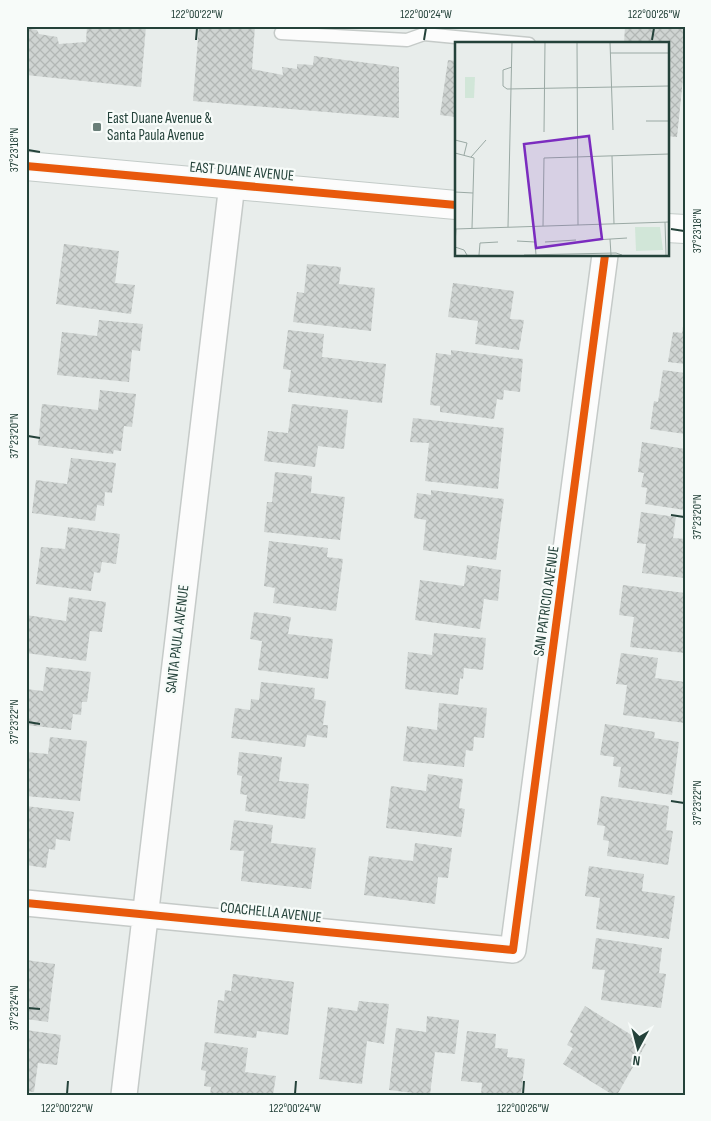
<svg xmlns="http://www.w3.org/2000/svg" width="711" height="1121" font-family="'Sofia Sans Condensed',sans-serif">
  <defs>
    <pattern id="building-cross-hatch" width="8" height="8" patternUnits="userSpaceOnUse" patternTransform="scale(1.25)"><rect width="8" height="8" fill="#cfd4d2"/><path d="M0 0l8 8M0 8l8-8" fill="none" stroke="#b2b7b5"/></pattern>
  </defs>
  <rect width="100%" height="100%" fill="#e8edeb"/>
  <path fill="url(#building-cross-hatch)" d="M87,26H146L141,87L26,75V28L37,30L39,34L57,37L59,44L86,42Z
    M199,26H255L252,69L283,75L282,67L297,69V64L313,65L314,56L399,67V118L193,101Z
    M625,26H685V59L677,137L667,136V44H624Z
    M448,60L456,61V117L440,115Z
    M64,244L119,251L115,283L135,285L131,314L56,304Z
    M307,264L341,267L339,284L375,288L371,331L293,322L297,292L304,293Z
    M453,283L514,291L510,319L524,320L519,350L475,344L478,321L448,317Z
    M99,320L143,324L140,351L132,350L129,382L57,375L62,332L97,336Z
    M684,320L685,364L668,362L673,332L682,333Z
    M288,330L324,334L322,357L386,364L382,403L288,392L291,370L283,369Z
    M451,350L523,359L520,392L504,390L503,400L497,399L494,419L440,412V406L430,405L436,353L451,355Z
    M663,370L685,373V434L650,429L654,401L658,402Z
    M100,390L136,394L132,427L124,426L121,451L114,450L113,454L38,445L42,404L98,410Z
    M292,404L348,410L344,449L318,446L315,467L264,461L268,431L288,433Z
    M413,418L504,428L498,489L425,481L429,443L410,442Z
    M642,442L685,449L683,473H685V510L645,504L647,488L641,487L644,473L638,472Z
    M71,458L116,463L112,493L105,492L104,506L97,505L95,521L32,513L36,480L67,484Z
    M275,472L312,476L311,493L345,497L340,540L264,532L267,502H272Z
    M431,490L504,499L496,560L423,550L426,520L414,518L417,493L431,495Z
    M641,512L676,517L673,538L685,539V578L642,573L646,544L637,543Z
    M68,527L120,534L116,564L102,562L100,573L94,572L91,591L36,584L41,547L65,549Z
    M269,541L328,548L327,557L343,559L336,611L273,603L275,588L264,586Z
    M467,565L501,570L498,601L484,599L480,629L415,620L420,580L464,586Z
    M623,585L685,593V653L630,647L634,617L619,615Z
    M69,597L106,602L102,632L90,631L86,661L26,653V615L66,621Z
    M254,612L291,617L288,634L333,639L328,679L258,670L262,641L250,639Z
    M434,633L486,638L483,670L464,668L463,679L460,678L458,695L405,689L408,652L432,655Z
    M621,653L658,658L655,678L685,682V723L623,715L627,685L616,684Z
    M46,667L91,672L87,702H82L81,715L73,714L71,730L26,725V689L43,691Z
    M261,682L315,688L314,699L326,701L323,725H328L327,738L307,735L305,747L231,738L235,708L250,710L251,699L259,700Z
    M439,703L487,708L484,738L474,737L473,751L466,750L464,767L403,761L407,726L437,730Z
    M605,724L655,732L654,738L679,742L672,795L618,787L621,767L613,766L614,757L600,755Z
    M50,737L87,741L80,801L26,796V752L48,754Z
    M239,752L282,757L279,781L309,784L305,819L245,811L247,795L240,794L242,776L237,775Z
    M428,774L463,779L459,808L465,809L461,837L386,828L391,786L426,791Z
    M601,796L669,806L666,830L673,831L668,865L607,856L609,841L603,840L605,826L597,825Z
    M26,806L74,812L70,841L56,839L55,850L49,849L46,868L26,865Z
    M234,820L273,825L271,843L316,848L311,889L241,881L244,851L230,850Z
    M415,843L452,848L448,878L438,877L435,904L364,895L369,856L413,861Z
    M589,866L644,874L642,891L675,896L669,939L596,929L600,898L585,896Z
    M596,938L662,948L659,973L666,974L661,1008L601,1000L605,970L592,969Z
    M26,960L55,964L48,1022L26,1019Z
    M233,974L294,982L288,1035L257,1031L256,1038L214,1033L218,1000L224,1001L225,990L231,991Z
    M359,1001L389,1004L384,1044L367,1041L362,1084L319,1079L328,1007L357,1011Z
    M585,1006L646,1044L617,1095H613L563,1064L573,1048L567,1045L573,1034L570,1032Z
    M427,1016L459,1020L455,1054L435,1052L430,1095L389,1090L396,1028L426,1032Z
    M26,1030L61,1035L57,1065L38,1063L34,1092L26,1091Z
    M467,1031L496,1034L495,1048L508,1049L507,1057L525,1059L521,1095H481L482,1083L461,1081Z
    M205,1042L248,1048L245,1072L276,1076L273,1095H210L211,1087L204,1086L206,1071L201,1070Z"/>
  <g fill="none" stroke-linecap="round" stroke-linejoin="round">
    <g stroke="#c5cac8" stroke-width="15">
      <path id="service" d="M281,33L407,40L424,34L529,44"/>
    </g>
    <g stroke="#c5cac8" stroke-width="28">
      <path id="minor" d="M26,903L513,950L605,255
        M124,1095L232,184"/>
    </g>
    <g stroke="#c3cbc8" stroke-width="30">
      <path id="secondary" d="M26,166L456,205
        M667,228L685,229"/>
    </g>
    <use href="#service" stroke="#fcfcfc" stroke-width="12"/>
    <use href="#minor" stroke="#fcfcfc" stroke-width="25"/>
    <use href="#secondary" stroke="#fcfcfc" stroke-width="28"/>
    <g stroke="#f7fbf9" stroke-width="11">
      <path id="cycleway" d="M26,166L456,205
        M26,903L513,950L605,255"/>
    </g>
    <use href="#cycleway" stroke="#e8590c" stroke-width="8"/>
  </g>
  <path fill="none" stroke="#24423a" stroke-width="2" d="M196,40L197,28M424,40L426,28M652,40L654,28M28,150L40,152M671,229L684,231M28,436L40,438M671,515L684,517M28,722L40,724M671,801L684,803M28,1008L40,1009M67,1094L68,1081M295,1094L296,1081M523,1094L524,1081"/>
  <rect fill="#697e78" stroke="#f7fbf9" stroke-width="2" x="92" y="122" width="10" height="10" rx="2.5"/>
  <g text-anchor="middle" stroke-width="4.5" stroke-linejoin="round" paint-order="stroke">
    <g font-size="15" fill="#24423a" stroke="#f7fbf9" text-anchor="start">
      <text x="107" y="123">East Duane Avenue &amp;<tspan x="107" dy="17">Santa Paula Avenue</tspan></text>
    </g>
    <g font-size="15" fill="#24423a" stroke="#f7fbf9">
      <text transform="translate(242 171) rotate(5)" y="5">EAST DUANE AVENUE</text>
      <text transform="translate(546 601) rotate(-82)" y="5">SAN PATRICIO AVENUE</text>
      <text transform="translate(177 639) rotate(-83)" y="5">SANTA PAULA AVENUE</text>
      <text transform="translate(271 912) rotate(6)" y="5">COACHELLA AVENUE</text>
    </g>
  </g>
  <g transform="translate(455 42)">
    <rect width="214" height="214" fill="#e8edeb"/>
    <path d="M180,185H205L208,208L181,209Z" fill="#d1e6d8"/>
    <path d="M10,35H20L19,56H10Z" fill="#d1e6d8"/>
    <path fill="none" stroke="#9aa9a4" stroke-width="1" d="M122,0L123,183M155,0L158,88M155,11H214M57,25L48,28V44L52,47L214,44M191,79H214M89,90L90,0M0,98L12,101L9,113M0,111L19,116L17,186M157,114L159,182M16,115L31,98M0,150L18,151M210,180L211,213M88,184L89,116L214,112M53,185L57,0M0,187L214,180M155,197L156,213M140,198L172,196M62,199L80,200L81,213M90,200L121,198M0,202L1,187M0,205L9,208L12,213M24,213L25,201L43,200M69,213L161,211L167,213"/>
    <path fill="#7b2cbf" fill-opacity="0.15" stroke="#7b2cbf" stroke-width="2.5" d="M134,94L147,197L81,206L69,102Z"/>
    <rect width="214" height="214" fill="none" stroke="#24423a" stroke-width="2.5"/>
  </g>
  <rect width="711" height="1121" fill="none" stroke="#f7fbf9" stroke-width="55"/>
  <g transform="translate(638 1048) rotate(187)" stroke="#f7fbf9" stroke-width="4" paint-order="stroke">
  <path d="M0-4L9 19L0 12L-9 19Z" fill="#24423a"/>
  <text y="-8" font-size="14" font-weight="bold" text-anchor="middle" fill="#24423a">N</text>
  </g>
  <rect x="28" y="28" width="656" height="1066" fill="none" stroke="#24423a" stroke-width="2"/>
  <g font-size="12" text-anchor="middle" fill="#24423a">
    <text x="197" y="18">122°00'22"W</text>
    <text x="426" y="18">122°00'24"W</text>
    <text x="654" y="18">122°00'26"W</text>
    <text transform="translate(14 150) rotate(-90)" y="4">37°23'18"N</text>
    <text transform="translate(697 231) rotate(-90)" y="4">37°23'18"N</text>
    <text transform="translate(14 436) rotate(-90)" y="4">37°23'20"N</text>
    <text transform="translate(697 517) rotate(-90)" y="4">37°23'20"N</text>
    <text transform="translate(14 722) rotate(-90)" y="4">37°23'22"N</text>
    <text transform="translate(697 803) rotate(-90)" y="4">37°23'22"N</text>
    <text transform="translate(14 1008) rotate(-90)" y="4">37°23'24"N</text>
    <text x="67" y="1112">122°00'22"W</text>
    <text x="295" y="1112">122°00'24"W</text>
    <text x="523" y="1112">122°00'26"W</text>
  </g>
</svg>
